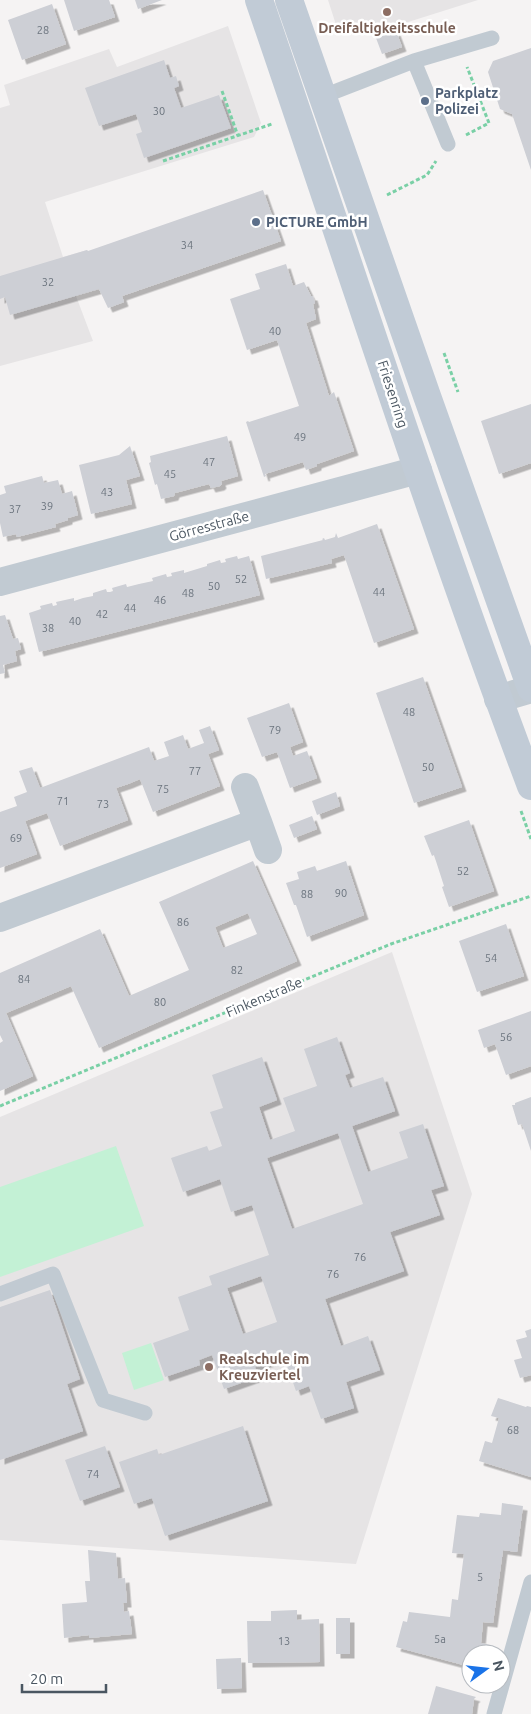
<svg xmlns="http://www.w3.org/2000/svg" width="531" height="1714" font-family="Ubuntu,sans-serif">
  <defs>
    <filter id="shadow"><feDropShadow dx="4.5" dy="4.5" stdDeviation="0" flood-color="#0004"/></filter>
  </defs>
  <rect width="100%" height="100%" fill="#f5f3f3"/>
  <path fill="#e6e4e5" d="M328,0H478L405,23L339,34Z
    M228,26L261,123L254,137L45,202L63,257L87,250L99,289L76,296L93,341L0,366V108L10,105L4,85L109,49L117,67Z
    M392,952L472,1194L356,1564L0,1540V1117Z"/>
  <path fill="#c3f1d5" d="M116,1146L144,1226L0,1277V1187Z
    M151,1343L164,1380L134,1390L122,1353Z"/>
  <path fill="#cdcfd5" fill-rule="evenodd" filter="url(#shadow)" d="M64,0H109L115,17L74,31Z
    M135,0H162L138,9Z
    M52,4L66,44L22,60L8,20Z
    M396,31L402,47L382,54L376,38Z
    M531,48V170L512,114L500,109L488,72L493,61Z
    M164,60L170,78L176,76L179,86L174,88L181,108L219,95L231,128L144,158L136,134L142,132L136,114L99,126L85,88Z
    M263,190L281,241L122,296L124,302L108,308L99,289L10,315L5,297L0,299V276L87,250L88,251Z
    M286,264L293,286L304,282L311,296H313L315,303L313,304L316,319L306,323L329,396L334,392L354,451L317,464V466L306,470L303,462L265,474L266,476L264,477L246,422L248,421L249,422L299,406L277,340L247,350L230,299L260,289L255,274Z
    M531,404V463L499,474L481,421Z
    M227,436L238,476L221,481L222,484L220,486L211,488L209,484L175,493L174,496L161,499L157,484L155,485L149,463L151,462L150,456Z
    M130,446L140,476L126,480L132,504L91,514L79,465L119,455Z
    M42,476L44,483L58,480L62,494L72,491L78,515L68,518V520L55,524L56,527L17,537L16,534L3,537L0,523V495L6,493L4,486Z
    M377,524L414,629L374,643L344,555L331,559L332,563L266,579L261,556L323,540L322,539L324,538L325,540L335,537L336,533L338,538Z
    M237,556L238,559L249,556L260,595L39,652L29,613L41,609L40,606L52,603L53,606L57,605L56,602L74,598V601L83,598L93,596V593L106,589L107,592H110L113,591L112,588L126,584L127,587L139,584L153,581L152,578L166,574L167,577L172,576L171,573L184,570V573L207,566V564L220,560L221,563L226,562L225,559Z
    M5,615L13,639L18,638L21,649L15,651L17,661L3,665L5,673L0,674V616Z
    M423,677L462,787L414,803L376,693Z
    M289,703L303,742L290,747L293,756L307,751L317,778L290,788L277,752L262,757L247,718Z
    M210,726L219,750L208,754L220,786L153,812L140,779L128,784L116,788L128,820L60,846L47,813L25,821L37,854L0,868V812L17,806L14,797L27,792L19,771L32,767L40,788L149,747L154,761L169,756L164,742L183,735L188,749L204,743L199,730Z
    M336,792L340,806L317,815L312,801Z
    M312,816L317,829L294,838L289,825Z
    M469,820L494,891L449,907L442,887L444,886L434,855L432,856L424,836Z
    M253,861L297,961L99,1048L71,986L6,1013L33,1076L0,1091V1043L3,1041L0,1035V973L100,929L129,996L189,970L159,902ZM248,913L257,934L223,948L215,927Z
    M346,861L364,915L307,937L296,905H294L286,883L299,879L297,872L315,866L317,871Z
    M506,924L524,976L477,992L459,941Z
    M531,1011V1066L506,1075L495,1044L484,1048L478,1030Z
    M337,1037L350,1073L345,1075L350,1088L383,1077L395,1111L352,1126L368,1172L408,1158L399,1132L423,1124L444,1186L431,1190L440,1215L390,1232L404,1271L325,1299L341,1346L368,1336L380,1370L346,1382L354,1408L321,1419L309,1386L296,1391L284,1357L255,1367L258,1377L224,1389L212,1355L199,1360L200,1365L165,1377L153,1343L189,1330L178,1297L212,1285L209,1276L269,1255L252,1205L231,1212L220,1179L183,1192L171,1158L207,1146L209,1151L222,1146L210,1112L223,1108L212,1075L262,1057L277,1100L259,1107L270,1140L295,1131L283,1098L317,1086L304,1049ZM338,1133L363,1204L292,1229L267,1158ZM261,1276L277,1322L243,1334L227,1288Z
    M531,1097V1151L522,1124L518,1125L512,1105H515V1103Z
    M50,1290L80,1379L67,1384L83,1431L0,1460V1307Z
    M531,1329V1375L520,1378L514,1360L522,1358L516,1340L527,1337L525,1331Z
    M498,1398L526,1407L527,1406L531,1407V1477L479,1461L485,1441L492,1443L499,1418L491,1416Z
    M243,1426L268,1501L165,1536L152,1498L134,1504L119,1462L157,1449L159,1455Z
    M105,1446L120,1487L80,1501L65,1460Z
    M502,1503L523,1506L517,1552L503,1550L493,1623L483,1622L481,1643L491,1645L488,1654H471V1667L396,1647L403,1621L407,1622L409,1612L450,1617L452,1599L458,1600L464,1554L452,1553L457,1515L479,1517L480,1513L501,1515Z
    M88,1550L116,1553L118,1579L125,1578L127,1603H123L124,1612L129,1611L132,1634L89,1638V1635L64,1638L62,1604L87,1602L85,1581H90Z
    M297,1610V1620L319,1619L320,1662L248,1663L247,1621H271V1611Z
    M336,1618H350V1654H336Z
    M241,1658L242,1688L217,1689L216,1659Z
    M436,1686L476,1697L474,1699L472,1714H428Z"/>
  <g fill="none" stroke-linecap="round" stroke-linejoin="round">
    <path stroke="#7ad0a6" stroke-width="3" stroke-dasharray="4 2.5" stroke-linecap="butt" d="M222,91L238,136
      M466,135L489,123L467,67
      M163,161L272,124
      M387,195L427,175L436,161
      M444,353L458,392
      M521,811L531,839
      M0,1106L391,944L531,896"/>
    <path stroke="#c1cad2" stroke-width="15" d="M414,61L448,144
      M321,97L414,61L492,38
      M0,1294L53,1274L103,1400L145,1413
      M494,1714L531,1582"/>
    <path stroke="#c1cad2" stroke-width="28" d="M0,582L418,470
      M498,699L531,689
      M258,822L268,850
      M0,918L258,822L245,787"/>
    <path stroke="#c1cbd6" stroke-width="28" d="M259,0C349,262 433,527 531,786
      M289,0L427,396L531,688"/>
  </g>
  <g fill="#8d6e63" stroke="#fff" stroke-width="2">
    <circle cx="387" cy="12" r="5"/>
    <circle cx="209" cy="1367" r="5"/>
  </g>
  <g fill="#5c6f8a" stroke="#fff" stroke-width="2">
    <circle cx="425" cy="101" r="5"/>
    <circle cx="256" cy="222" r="5"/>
  </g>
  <g text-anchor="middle" stroke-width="5" stroke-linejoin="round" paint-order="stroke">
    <g font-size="11" fill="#6b747e">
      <text x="43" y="34">28</text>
      <text x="159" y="115">30</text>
      <text x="187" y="249">34</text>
      <text x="48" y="286">32</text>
      <text x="275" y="335">40</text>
      <text x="300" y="441">49</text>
      <text x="209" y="466">47</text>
      <text x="170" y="478">45</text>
      <text x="107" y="496">43</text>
      <text x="47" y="510">39</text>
      <text x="15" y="513">37</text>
      <text x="241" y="583">52</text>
      <text x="214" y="590">50</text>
      <text x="379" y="596">44</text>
      <text x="188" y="597">48</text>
      <text x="160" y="604">46</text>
      <text x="130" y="612">44</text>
      <text x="102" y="618">42</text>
      <text x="75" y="625">40</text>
      <text x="48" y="632">38</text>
      <text x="409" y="716">48</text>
      <text x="275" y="734">79</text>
      <text x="428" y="771">50</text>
      <text x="195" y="775">77</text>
      <text x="163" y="793">75</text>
      <text x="63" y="805">71</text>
      <text x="103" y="808">73</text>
      <text x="16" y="842">69</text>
      <text x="463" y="875">52</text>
      <text x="341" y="897">90</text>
      <text x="307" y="898">88</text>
      <text x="183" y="926">86</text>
      <text x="491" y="962">54</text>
      <text x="237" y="974">82</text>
      <text x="24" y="983">84</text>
      <text x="160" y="1006">80</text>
      <text x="506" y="1041">56</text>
      <text x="360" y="1261">76</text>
      <text x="333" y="1278">76</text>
      <text x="513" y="1434">68</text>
      <text x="93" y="1478">74</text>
      <text x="480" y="1581">5</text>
      <text x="440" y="1643">5a</text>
      <text x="284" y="1645">13</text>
    </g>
    <g font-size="14" font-weight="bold" fill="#785e54" stroke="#fff">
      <text x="387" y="33">Dreifaltigkeitsschule</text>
      <text x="219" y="1364" text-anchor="start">Realschule im<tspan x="219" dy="16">Kreuzviertel</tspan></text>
    </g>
    <g font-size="14" font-weight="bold" fill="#4e5e75" stroke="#fff" text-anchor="start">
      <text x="435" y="98">Parkplatz<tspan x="435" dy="16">Polizei</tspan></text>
      <text x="266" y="227">PICTURE GmbH</text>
    </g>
    <g font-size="14" fill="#4a5661" stroke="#fff">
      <text transform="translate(393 394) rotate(72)" y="5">Friesenring</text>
      <text transform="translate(209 526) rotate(-15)" y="5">Görresstraße</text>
      <text transform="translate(264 997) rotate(-23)" y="5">Finkenstraße</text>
    </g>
  </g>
  <g transform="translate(486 1669) rotate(75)"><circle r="24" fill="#ffffff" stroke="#b7bbc0"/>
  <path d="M0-4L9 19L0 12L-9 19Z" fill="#1a73e8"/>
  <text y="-8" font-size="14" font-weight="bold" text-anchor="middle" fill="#4a5661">N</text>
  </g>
  <path d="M22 1684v8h84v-8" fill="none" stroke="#4a5661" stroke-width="2.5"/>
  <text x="30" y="1684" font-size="15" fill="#4a5661" stroke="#ffffff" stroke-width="4" paint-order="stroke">20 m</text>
</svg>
